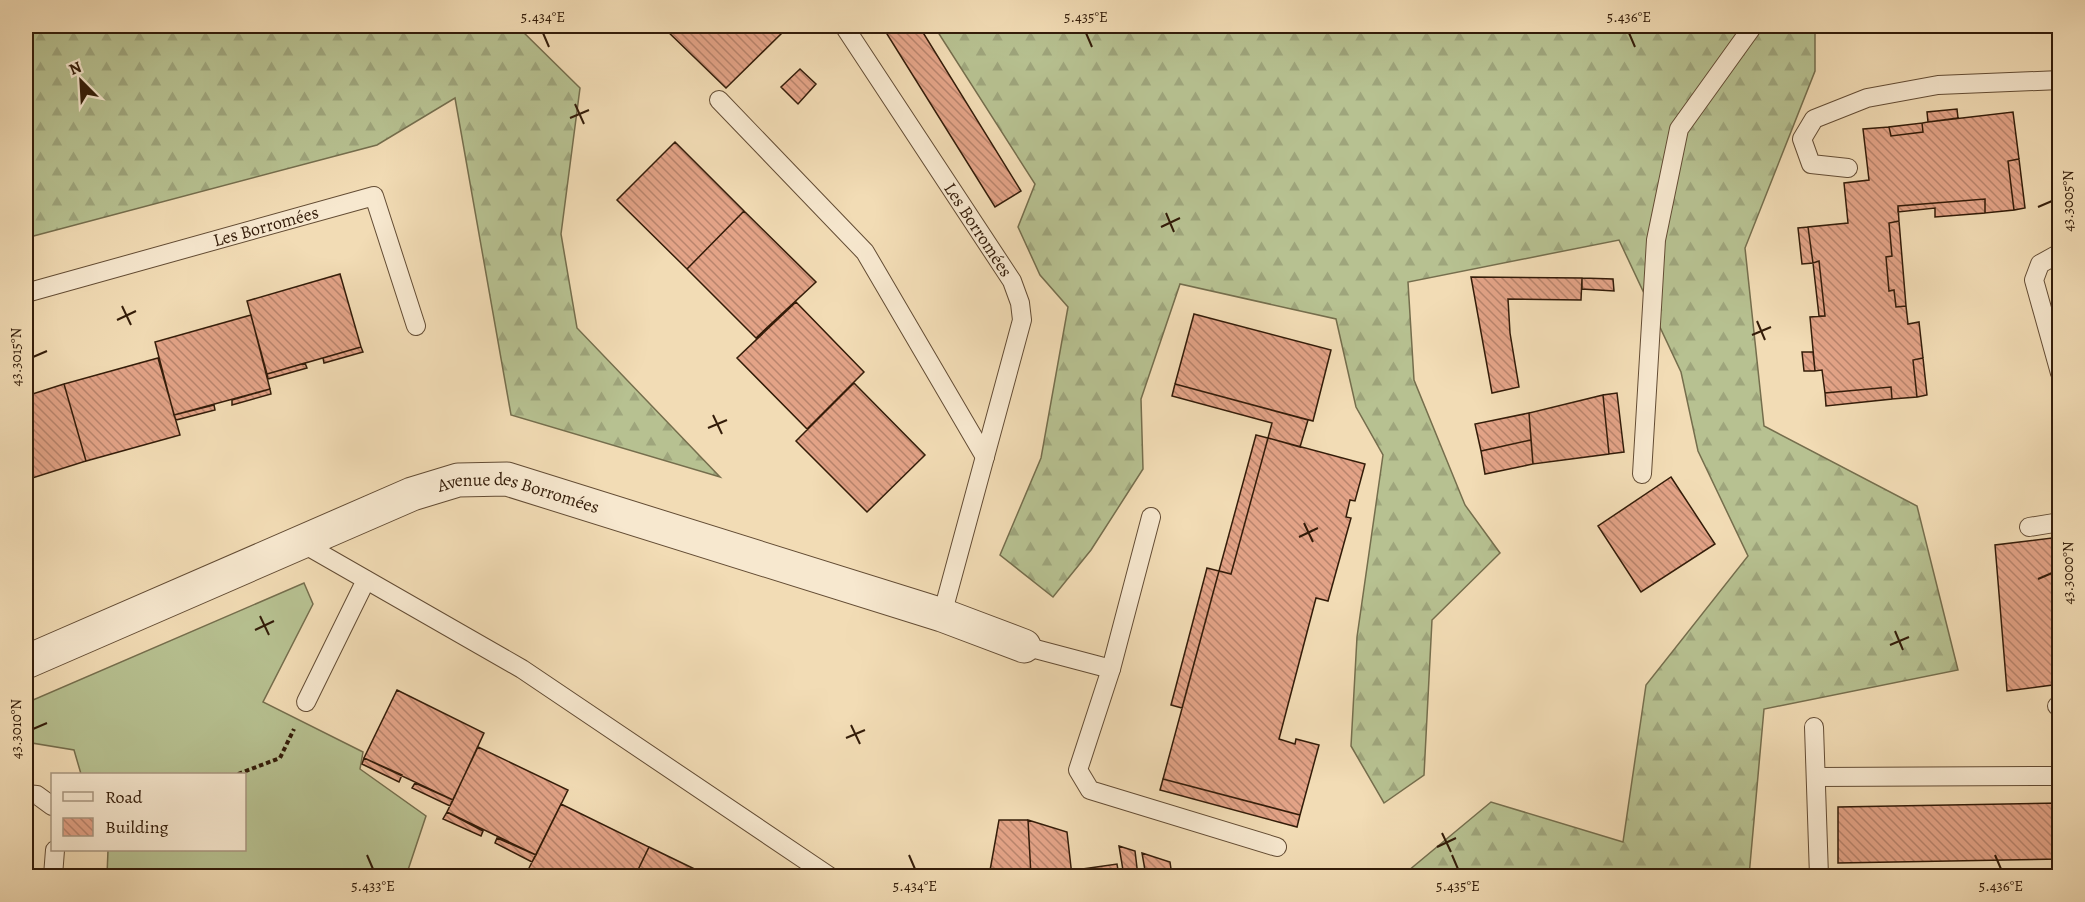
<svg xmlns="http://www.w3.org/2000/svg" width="2085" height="902" font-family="Alegreya,serif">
  <defs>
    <pattern id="forest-firs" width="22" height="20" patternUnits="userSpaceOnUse" patternTransform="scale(1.5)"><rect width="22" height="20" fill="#b7c191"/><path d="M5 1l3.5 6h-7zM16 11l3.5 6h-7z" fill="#9ea57c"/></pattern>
    <pattern id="building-back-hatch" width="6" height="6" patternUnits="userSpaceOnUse" patternTransform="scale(1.5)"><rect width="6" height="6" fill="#e3a387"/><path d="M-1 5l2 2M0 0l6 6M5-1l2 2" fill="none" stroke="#b9846d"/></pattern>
  </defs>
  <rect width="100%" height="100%" fill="#f2dcb5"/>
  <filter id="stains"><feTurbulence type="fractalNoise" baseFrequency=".00333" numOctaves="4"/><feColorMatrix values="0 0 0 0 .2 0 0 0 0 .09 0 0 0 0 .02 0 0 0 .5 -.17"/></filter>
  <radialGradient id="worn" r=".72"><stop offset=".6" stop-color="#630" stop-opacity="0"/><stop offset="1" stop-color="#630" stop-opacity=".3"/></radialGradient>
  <path fill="url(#forest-firs)" stroke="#756e4d" stroke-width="1.5" d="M26,26H517L580,88L561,234L577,328L720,477L511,415L455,98L377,145L26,238Z
    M934,26H1815V71L1745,248L1764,426L1917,506L1958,670L1764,709L1749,876H1402L1491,802L1623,842L1646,685L1748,556L1698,451L1681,372L1619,240L1408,282L1414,380L1465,505L1500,553L1432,620L1424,775L1384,803L1351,746L1357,637L1383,455L1356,407L1336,319L1180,284L1141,399L1143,469L1091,550L1053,597L1000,555L1041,458L1068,307L1040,275L1018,227L1035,184Z"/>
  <path fill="#b7c191" stroke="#756e4d" stroke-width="1.5" d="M304,583L313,604L263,702L363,752L360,769L426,816L406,876H107L108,850H244V774H81L74,750L26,742V703Z"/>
  <path fill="url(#building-back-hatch)" stroke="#331c09" stroke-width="1.5" d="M662,26H777L783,32L726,88Z
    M882,26H919L1021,191L995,207Z
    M800,69L816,84L798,104L781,87Z
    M1957,109L1958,118L1928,122L1927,112Z
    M2013,112L2019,159L2008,161L2014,210L1985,213V199L1898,206L1899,221L1889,223L1892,256L1886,257L1889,291L1894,290L1896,307L1906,306L1908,324L1919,322L1923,358L1913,360L1917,397L1892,399L1891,387L1825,393L1822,370L1815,371L1810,317L1825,316L1819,261L1813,263L1808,227L1848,223L1844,183L1869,180L1863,129L1889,127L1891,136L1923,132L1922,123L1928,122Z
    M1922,123L1923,132L1891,136L1889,127Z
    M675,142L744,211L687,269L617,200Z
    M2019,159L2025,208L2014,210L2008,161Z
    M1985,199V213L1935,217V208L1898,212V206Z
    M744,211L816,282L756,338L687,269Z
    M1899,221L1906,306L1896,307L1894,290L1889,291L1886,257L1892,256L1889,223Z
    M1808,227L1813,263L1802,264L1798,228Z
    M1819,261L1825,316H1819L1813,263Z
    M340,274L361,347L267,374L247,301Z
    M1471,277L1582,278L1581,300L1508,299L1510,333L1519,387L1492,393Z
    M1582,278L1613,279L1614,291L1582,289Z
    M796,302L864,372L807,429L737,358Z
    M1194,314L1331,350L1313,421L1175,384Z
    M251,315L270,389L174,415L155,342Z
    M361,347L363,352L324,363L323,358Z
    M1802,352H1813L1815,371H1804Z
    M158,358L180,435L86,461L64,384Z
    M1923,358L1927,395L1917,397L1913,360Z
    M305,363L307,368L268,379L267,374Z
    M854,383L925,455L867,512L796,441Z
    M64,384L86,461L26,480V396Z
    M1175,384L1308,420L1300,447L1268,438L1272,423L1172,396Z
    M1891,387L1892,399L1826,406L1825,393Z
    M270,389L271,394L232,405V400Z
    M1617,393L1624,452L1609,454L1603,395Z
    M1603,395L1609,454L1533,464L1529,413Z
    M214,405L215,410L176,420L174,415Z
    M1529,413L1531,440L1481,451L1475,424Z
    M1256,435L1268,438L1231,574L1219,571Z
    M1268,438L1365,464L1355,501L1350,500L1346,517L1351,518L1328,601L1316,598L1279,739L1295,744L1296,739L1319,745L1300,815L1163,779L1219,571L1231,574Z
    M1531,440L1533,464L1485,474L1481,451Z
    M1671,477L1715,544L1641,592L1598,526Z
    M2060,537V684L2007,691L1995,545Z
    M1207,568L1219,571L1182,708L1171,705Z
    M397,690L484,733L453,800L364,758Z
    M478,747L568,790L536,855L447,812Z
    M364,758L402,775L399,782L362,764Z
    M1163,779L1300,815L1297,827L1160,790Z
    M415,783L453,800L450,806L412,788Z
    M2060,803V859L1838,863V807Z
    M561,804L649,847L635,876H542L528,870Z
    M447,812L483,831L481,836L443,819Z
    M999,820H1028L1031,876H989Z
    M1028,820L1067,832L1072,876H1031Z
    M497,838L536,855L532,862L495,843Z
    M1119,846L1135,851L1138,876H1124Z
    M649,847L709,876H635Z
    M1142,853L1170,862L1172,876H1146Z
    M1117,864L1119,876H1084L1083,869Z"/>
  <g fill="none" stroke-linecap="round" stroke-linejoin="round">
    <g stroke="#634c34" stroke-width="20">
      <g id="service">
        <path id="s1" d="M844,26L1012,281L1020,303L1022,320L942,615"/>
        <path d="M719,100L865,252L985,457"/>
        <path d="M1848,168L1811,164L1802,139L1814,119L1867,98L1938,85L2060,80"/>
        <path d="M2060,253L2040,264L2034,280L2060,373"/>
        <path id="s2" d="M26,293L374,196L416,326"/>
        <path d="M1642,474L1656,240L1679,129L1753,26"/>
        <path d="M1151,517L1111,669L1078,770L1090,790L1277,847"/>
        <path d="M2029,527L2060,522"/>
        <path d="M302,543L522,669L829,876"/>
        <path d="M1024,646L1111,669"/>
        <path d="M306,702L366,580"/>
        <path d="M2057,706H2060"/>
        <path d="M1814,727L1819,876"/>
        <path d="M1817,777L2060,776"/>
        <path d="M26,794L37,795L52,806"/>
        <path d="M53,876L55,850"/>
      </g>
    </g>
    <g stroke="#634c34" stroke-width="35">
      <g id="minor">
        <path id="s3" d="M26,662L412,494L458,480L507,479L942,615L1024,646"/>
      </g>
    </g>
    <path stroke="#331c09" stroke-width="4" stroke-dasharray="4.5 3" stroke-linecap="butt" d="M238,774L280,758L294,729"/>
    <use href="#service" stroke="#f7e8cf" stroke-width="18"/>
    <use href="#minor" stroke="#f7e8cf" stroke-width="33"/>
  </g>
  <path fill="none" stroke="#331c09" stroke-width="2" d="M543,33L549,47M1086,33L1092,47M1629,33L1635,47M575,104L584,124M570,118L589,110M2038,207L2052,201M1166,213L1174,232M1161,227L1180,218M122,306L131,325M117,320L136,311M1757,321L1765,340M1752,335L1771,327M33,357L47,351M713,415L722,434M708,428L727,420M1304,523L1313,542M1299,537L1318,528M2038,579L2052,573M260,616L269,635M255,630L274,621M1895,631L1903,650M1890,645L1909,637M851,725L860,744M33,729L47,723M846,738L865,730M1442,833L1451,852M1437,847L1456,838M367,855L373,869M909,855L915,869M1452,855L1458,869M1995,855L2001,869"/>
  <g text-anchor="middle" stroke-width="5" stroke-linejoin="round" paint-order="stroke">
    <g font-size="18" fill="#331c09" stroke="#f7e8cf">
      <text dy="6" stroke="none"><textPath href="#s2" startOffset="249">Les Borromées</textPath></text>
      <text dy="6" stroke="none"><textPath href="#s1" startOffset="244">Les Borromées</textPath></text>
      <text dy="6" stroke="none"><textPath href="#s3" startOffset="531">Avenue des Borromées</textPath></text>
    </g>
  </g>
  <rect width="2085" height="902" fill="none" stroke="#f2dcb5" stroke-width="66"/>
  <rect x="51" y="773" width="195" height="78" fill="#f7e8cf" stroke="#a99680" stroke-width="1.5"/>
  <rect x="63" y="792" width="30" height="9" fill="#f7e8cf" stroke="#a99680" stroke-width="1.5"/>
  <text x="105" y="803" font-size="18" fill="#331c09">Road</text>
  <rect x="63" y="818" width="30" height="18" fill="url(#building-back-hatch)" stroke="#a99680" stroke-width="1.5"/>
  <text x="105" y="833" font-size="18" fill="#331c09">Building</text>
  <g transform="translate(81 81) rotate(336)" stroke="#f7e8cf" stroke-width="4.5" paint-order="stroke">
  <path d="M0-4.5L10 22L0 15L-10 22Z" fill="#331c09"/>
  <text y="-9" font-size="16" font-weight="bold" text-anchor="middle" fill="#331c09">N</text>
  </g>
  <rect x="33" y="33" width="2019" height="836" fill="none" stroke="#331c09" stroke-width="2"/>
  <g font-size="15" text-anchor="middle" fill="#331c09">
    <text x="543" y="22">5.434°E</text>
    <text x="1086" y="22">5.435°E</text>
    <text x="1629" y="22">5.436°E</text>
    <text transform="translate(2068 201) rotate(-90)" y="5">43.3005°N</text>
    <text transform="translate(16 357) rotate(-90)" y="5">43.3015°N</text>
    <text transform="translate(2068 573) rotate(-90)" y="5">43.3000°N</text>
    <text transform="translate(16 729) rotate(-90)" y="5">43.3010°N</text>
    <text x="373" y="891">5.433°E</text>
    <text x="915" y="891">5.434°E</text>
    <text x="1458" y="891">5.435°E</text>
    <text x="2001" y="891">5.436°E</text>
  </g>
  <rect width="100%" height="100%" filter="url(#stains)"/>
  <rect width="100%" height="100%" fill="url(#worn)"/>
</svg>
